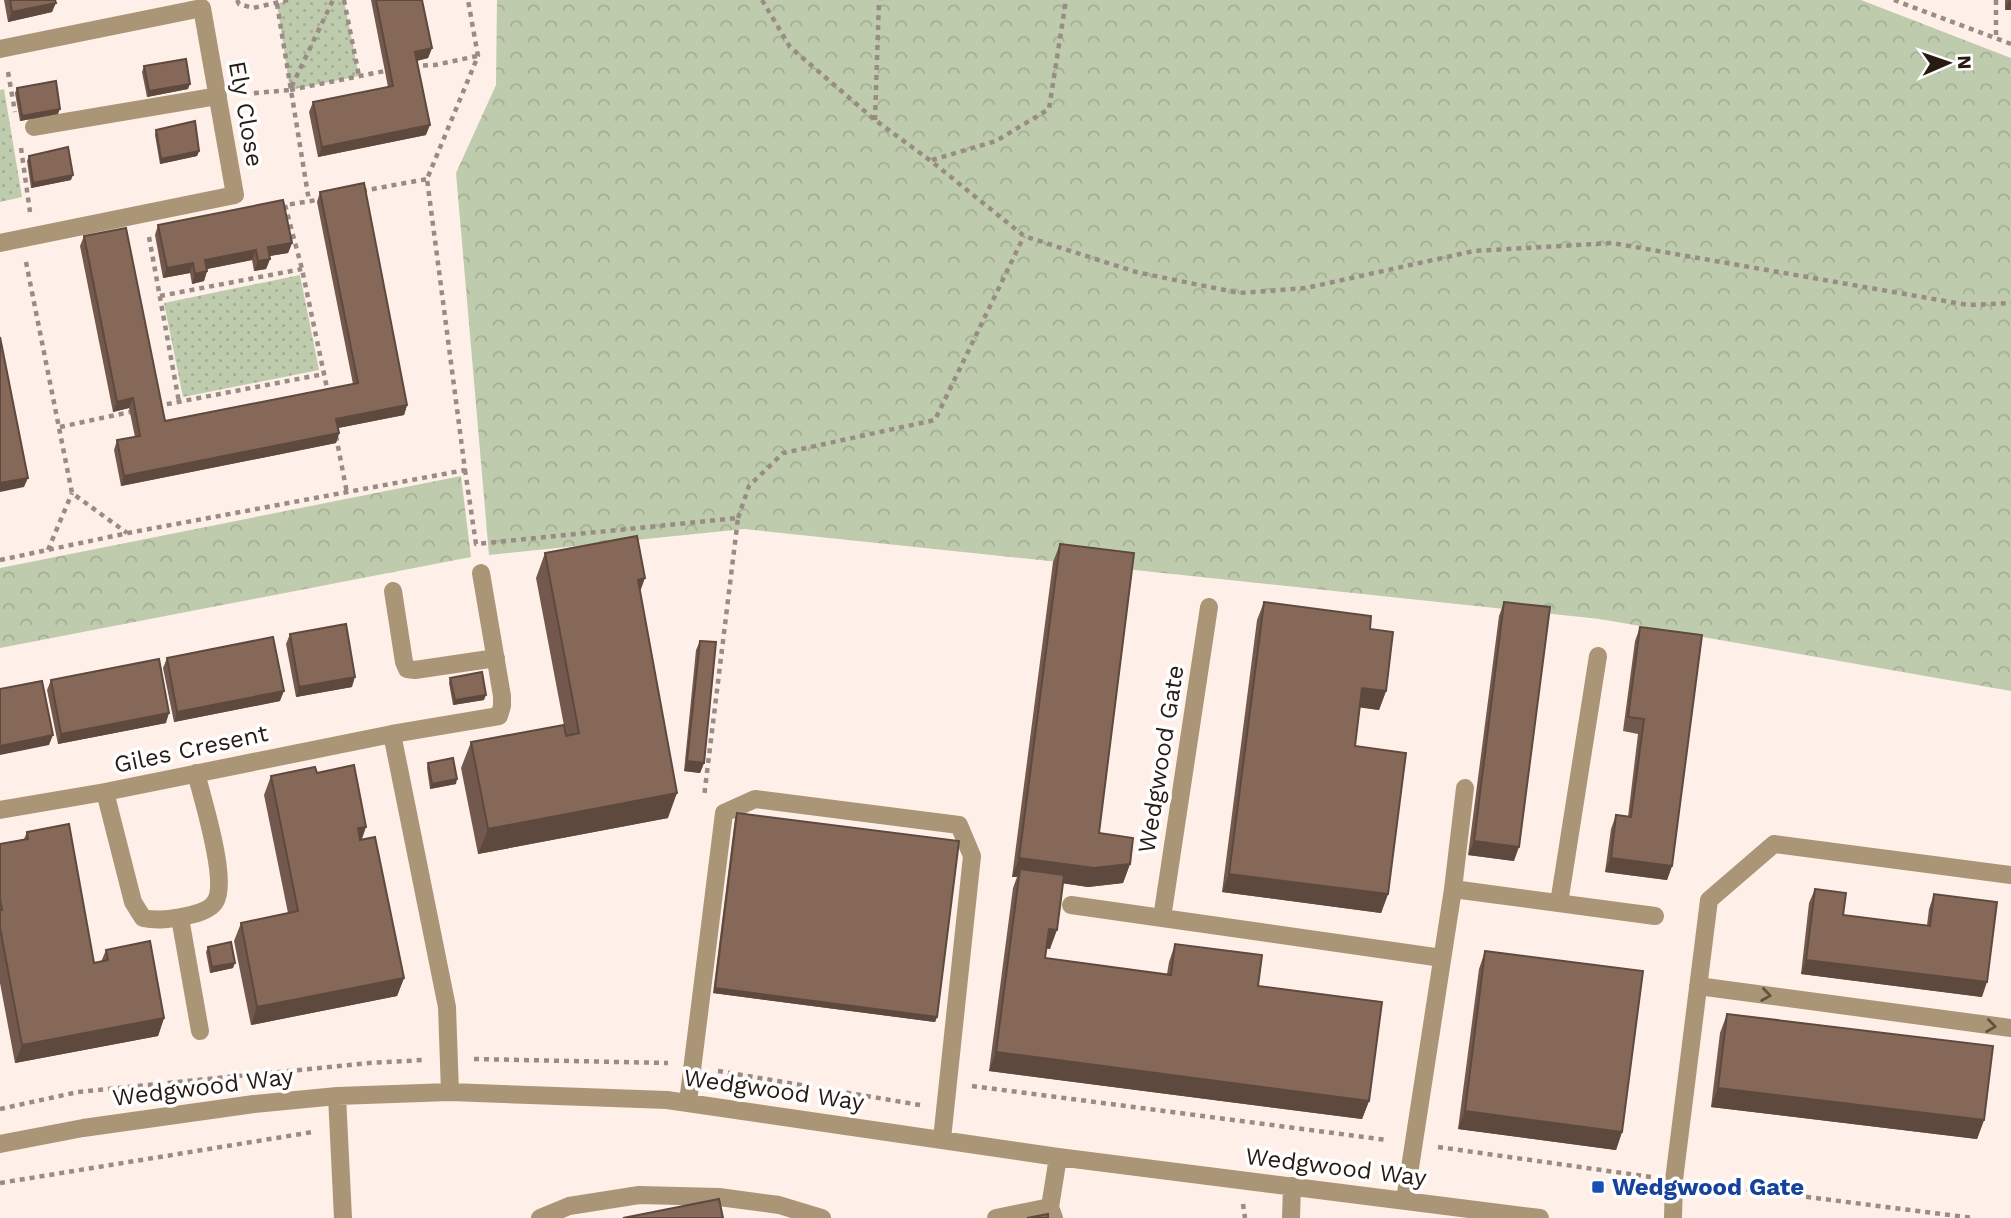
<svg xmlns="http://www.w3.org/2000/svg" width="2011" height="1218" font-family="'Work Sans',sans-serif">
  <defs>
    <pattern id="grass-dots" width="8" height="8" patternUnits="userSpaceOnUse" patternTransform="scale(1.75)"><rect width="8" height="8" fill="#beccad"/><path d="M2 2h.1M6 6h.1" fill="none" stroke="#a3af94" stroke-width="1.8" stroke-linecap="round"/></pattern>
    <pattern id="forest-crowns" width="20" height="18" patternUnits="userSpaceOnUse" patternTransform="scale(1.75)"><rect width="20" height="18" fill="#beccad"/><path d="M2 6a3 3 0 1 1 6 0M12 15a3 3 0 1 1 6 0" fill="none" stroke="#a3af94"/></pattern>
  </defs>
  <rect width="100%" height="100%" fill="#fef0e9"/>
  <path fill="url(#grass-dots)" d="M288,0H344L359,76L290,90L277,4Z
    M4,89L22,197L0,202V90Z
    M300,275L319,370L183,397L164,303Z"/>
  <path fill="url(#forest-crowns)" d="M497,0H1861L2011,58V691L1600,619L744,529L489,555L456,173L496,85Z
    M461,476L471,557L0,648V568Z"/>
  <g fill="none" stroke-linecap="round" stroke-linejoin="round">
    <path stroke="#998c85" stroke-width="4.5" stroke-dasharray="5 5" stroke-linecap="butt" d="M237,0L239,4L253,8L288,0
      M344,0L359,76
      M762,0L790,47L875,120L931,161L1024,236L1136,272L1239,293L1306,288L1474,251L1612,243L1968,305L2011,303
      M1894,0L2011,44
      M1996,0V39
      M277,4L309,201
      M413,66L435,65L477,56
      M8,72L15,112
      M290,90L385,71
      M244,94L290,90L333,0
      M875,120L879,0
      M21,148L30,212
      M932,160L996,141L1049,109L1066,0
      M362,191L427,179
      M285,205L302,269L328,393
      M280,206L323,199
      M149,237L179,402
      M26,262L72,493L127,533
      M160,296L302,269
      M157,406L324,374
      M60,427L130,412
      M336,436L347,493
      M465,470L476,544L738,518L704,797
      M738,518L749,486L783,453L935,420L1024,236
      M48,550L72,493
      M0,560L128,533L465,470L427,179L478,56L468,0
      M474,1059L668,1063
      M718,1071L920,1105
      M972,1086L1387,1140
      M0,1109L78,1092L369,1063L423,1060
      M1438,1147L1651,1177
      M0,1183L313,1132
      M1697,1183L1973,1218
      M1243,1204L1245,1218"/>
    <path stroke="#aa9676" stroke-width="18" d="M0,49L202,8L235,195L0,243
      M34,127L218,96
      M393,591L404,662L407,669L415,670L496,658
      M392,734L499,716L502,706V696L481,573
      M105,792L133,902L143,918C158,921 171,919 186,916C196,914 210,910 215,902C229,882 202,797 196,773
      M0,810L105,792L392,734L447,1007L450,1092
      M1453,889L1655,916
      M1559,903L1598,656
      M1071,905L1442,958
      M180,918L200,1031
      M1162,918L1209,607
      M1698,986L2011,1028
      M337,1096L343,1218
      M688,1102L724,813L755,799L959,825L972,856L942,1139
      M0,1144L83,1128L254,1104L337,1096L450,1092L667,1100L1058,1157L1540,1218
      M1405,1200L1453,889L1465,788
      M540,1218L569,1206L639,1195L719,1197L779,1205L822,1218
      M996,1218L1050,1207
      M1054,1218L1050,1207L1058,1157
      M1291,1218L1292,1186
      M1673,1218L1674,1180L1709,900L1774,844L2011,875"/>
  </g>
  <path fill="#73594d" d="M4,0H55L52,12L8,22Z
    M371,0H422L432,48L428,58L417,61L426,135L318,157L309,112L313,102L388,87Z
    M2005,0H2011L2005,10Z
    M144,66L188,89L147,97L142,72Z
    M17,88L58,114L20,121L15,93Z
    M156,130L199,151L197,156L160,164L155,135Z
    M29,156L71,180L31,188L27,161Z
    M320,192L407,405L404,415L338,428L339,433L336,443L121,486L114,450L117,440L135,437L129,408L113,412L80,246L84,236L165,421L353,384L317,202Z
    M158,225L292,243L288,253L269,256L270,259L266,269L254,271L252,260L207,269V271L204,281L192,284L190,273L163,278L155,235Z
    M1060,544L1099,833L1130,864L1123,883L1088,887L1063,883L1050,949L1046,948L1045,958L1167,974L1169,962L1175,944L1258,986L1369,1101L1362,1119L989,1071L1013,888L1017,877H1012L1053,562Z
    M545,553L640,592L668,818L478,854L461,768L471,742L565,731L536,578Z
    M1264,602L1370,629L1386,691L1379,710L1360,707L1355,746L1388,894L1381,913L1222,892L1257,620Z
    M1504,602L1514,861L1468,855L1499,616Z
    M1640,627L1672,866L1667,880L1605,872L1611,829L1616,815L1628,817L1638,734L1623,731L1635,641Z
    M290,634L352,687L296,697L286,644Z
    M700,641L704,763L700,773L684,771L696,650Z
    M167,658L280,701L174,722L163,668Z
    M450,678L484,700L453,705L449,683Z
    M51,680L166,723L58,744L47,690Z
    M428,763L456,784L430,789L427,768Z
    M317,773L362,839L404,978L397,996L251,1025L234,941L241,923L288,913L264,795L271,776Z
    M737,813L937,1017L935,1022L713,993L735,818Z
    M27,832L94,963L101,962L106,950L164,1018L158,1036L15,1063L0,983V844L24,839Z
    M1815,889L1843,915L1927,925L1929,909L1934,894L1982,997L1801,974L1809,903Z
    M208,947L233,968L210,973L206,952Z
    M1485,951L1622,1132L1616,1150L1458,1129L1479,969Z
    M1727,1014L1984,1120L1977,1139L1711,1107L1720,1033Z"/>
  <path fill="#5e493e" d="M2011,0V10H2005L2008,1Z
    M56,3L52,12L8,22L12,12Z
    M432,48L428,58L411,62L415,52Z
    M190,84L188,89L147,97L149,91Z
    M60,109L58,114L20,121L22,116Z
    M430,125L426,135L318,157L322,147Z
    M199,151L197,156L160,164L161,159Z
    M73,175L71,180L31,188L33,183Z
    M292,243L288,253L264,257L268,247Z
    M256,250L252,260L202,270L205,260Z
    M270,259L266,269L254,271L258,261Z
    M193,263L190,273L163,278L167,268Z
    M207,271L204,281L192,284L195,274Z
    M133,398L129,408L113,412L117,402Z
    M407,405L404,415L333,429L336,419Z
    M339,433L336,443L121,486L124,476Z
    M28,478L24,487L0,492V483Z
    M645,578L636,603L638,580Z
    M355,677L352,687L296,697L299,687Z
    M1362,688L1386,691L1379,710L1356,707Z
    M284,691L280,701L174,722L177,712Z
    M486,695L484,700L453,705L455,700Z
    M169,713L166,723L58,744L61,734Z
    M53,735L49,745L0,755V746Z
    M687,761L704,763L700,773L684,771Z
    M457,779L456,784L430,789L432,784Z
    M677,793L668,818L478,854L488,829Z
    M366,827L360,845L358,828Z
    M1474,841L1519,847L1514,861L1468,855Z
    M1019,858L1130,864L1123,883L1088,887L1019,877L1020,869L1017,877H1012Z
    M1611,858L1672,866L1667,880L1605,872Z
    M1229,874L1388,894L1381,913L1222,892Z
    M1049,929L1057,930L1050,949L1042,948Z
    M1806,960L1987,982L1982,997L1801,974Z
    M235,963L233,968L210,973L212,967Z
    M404,978L397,996L251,1025L257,1007Z
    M715,988L937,1017L935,1022L713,993Z
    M164,1018L158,1036L15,1063L22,1045Z
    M996,1052L1369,1101L1362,1119L989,1071Z
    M1718,1088L1984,1120L1977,1139L1711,1107Z
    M1465,1111L1622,1132L1616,1150L1458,1129Z"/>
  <path fill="#866859" stroke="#5e493e" stroke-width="2" d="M10,0H55L56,3L12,12Z
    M376,0H422L432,48L415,52L430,125L322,147L313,102L393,86Z
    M186,59L190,84L149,91L144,66Z
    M56,81L60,109L22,116L17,88Z
    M195,121L199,151L161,159L156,130Z
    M68,147L73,175L33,183L29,156Z
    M364,183L407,405L336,419L339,433L124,476L117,440L140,436L133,398L117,402L84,236L126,228L165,421L358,383L320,192Z
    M283,200L292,243L268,247L270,259L258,261L256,250L205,260L207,271L195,274L193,263L167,268L158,225Z
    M0,337L28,478L0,483Z
    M637,536L645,578L638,580L677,793L488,829L471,742L564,725L566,736L579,733L545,553Z
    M1060,544L1134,553L1099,833L1133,838L1130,864L1094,868L1019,858Z
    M1264,602L1371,616L1370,629L1393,632L1386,691L1362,688L1355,746L1406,753L1388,894L1229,874Z
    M1504,602L1550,607L1519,847L1474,841Z
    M346,624L355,677L299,687L290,634Z
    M1640,627L1702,635L1672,866L1611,858L1616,815L1631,817L1644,719L1628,717Z
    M273,637L284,691L177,712L167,658Z
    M700,641L716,642L704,763L687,761Z
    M159,659L169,713L61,734L51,680Z
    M482,672L486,695L455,700L450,678Z
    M42,681L53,735L0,746V689Z
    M453,758L457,779L432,784L428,763Z
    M354,765L366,827L358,828L360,840L375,837L404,978L257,1007L241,923L298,911L271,776L315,767L317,773Z
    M737,813L959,841L937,1017L715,988Z
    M69,824L94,963L108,960L106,950L150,941L164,1018L22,1045L0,928V910H2L0,899V844L28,839L27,832Z
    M1020,869L1064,875L1057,930L1049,929L1045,958L1171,975L1175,944L1262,955L1258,986L1382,1002L1369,1101L996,1052Z
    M1815,889L1846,893L1843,915L1930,926L1934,894L1997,902L1987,982L1806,960Z
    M231,942L235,963L212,967L208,947Z
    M1485,951L1643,971L1622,1132L1465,1111Z
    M1727,1014L1993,1046L1984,1120L1718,1088Z
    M719,1199L723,1218H623Z
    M1048,1214V1218H1027Z"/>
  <defs><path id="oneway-chevron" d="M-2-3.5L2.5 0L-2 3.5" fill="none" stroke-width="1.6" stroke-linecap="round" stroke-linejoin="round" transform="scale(1.75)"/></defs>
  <g stroke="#625240">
    <use href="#oneway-chevron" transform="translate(1766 995) rotate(8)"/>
    <use href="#oneway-chevron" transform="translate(1991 1026) rotate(8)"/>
  </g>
  <rect fill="#1a4fb4" stroke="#fff" stroke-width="2.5" x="1591" y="1180" width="14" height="14" rx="3.5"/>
  <g text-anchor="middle" stroke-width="7" stroke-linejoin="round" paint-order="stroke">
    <g font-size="24" fill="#271b14" stroke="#fff">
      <text transform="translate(246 114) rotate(80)" y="8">Ely Close</text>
      <text transform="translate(191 749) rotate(-12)" y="8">Giles Cresent</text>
      <text transform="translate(1161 759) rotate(-81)" y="8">Wedgwood Gate</text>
      <text transform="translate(203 1087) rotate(-7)" y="8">Wedgwood Way</text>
      <text transform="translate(774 1090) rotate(8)" y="8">Wedgwood Way</text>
      <text transform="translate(1336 1167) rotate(7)" y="8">Wedgwood Way</text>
    </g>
    <g font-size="24" font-weight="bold" fill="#164399" stroke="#fff" text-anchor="start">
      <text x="1612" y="1195">Wedgwood Gate</text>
    </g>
  </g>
  <g transform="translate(1948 63) rotate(88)" stroke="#ffffff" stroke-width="5" paint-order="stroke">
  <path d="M0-5L12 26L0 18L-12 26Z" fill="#271b14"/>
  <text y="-10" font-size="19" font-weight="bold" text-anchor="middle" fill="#271b14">N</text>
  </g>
</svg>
